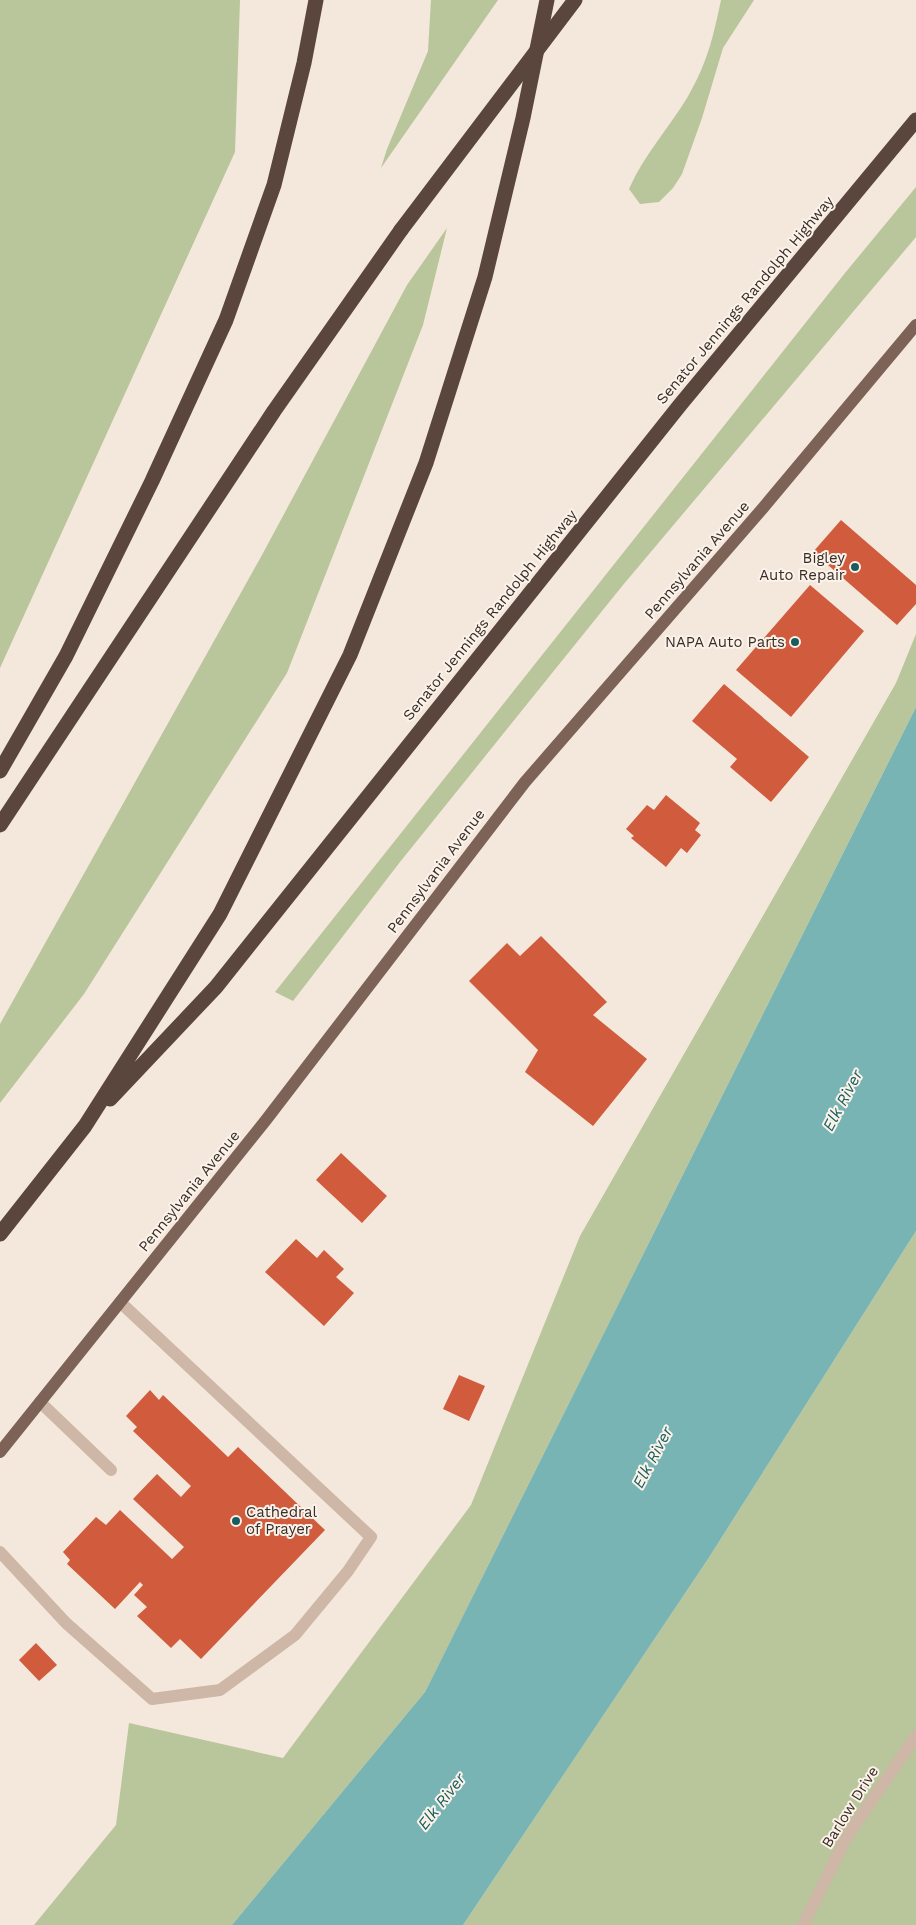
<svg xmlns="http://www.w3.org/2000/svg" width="916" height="1925" font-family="'Work Sans',sans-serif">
  <rect width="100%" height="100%" fill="#f4e8dc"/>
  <path fill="#b9c59a" d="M0,0H240L235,152L0,668Z
    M431,0H498L381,168L387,149L428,51Z
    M721,0H754L723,48L702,118L682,174L673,188L659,202L640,204L629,189C644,155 668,129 687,98C707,64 713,38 721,0Z
    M916,187V237L623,585L400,862L293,1001L275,992L845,273Z
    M447,228L423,325L287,673L84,994L0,1103V1024L262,555L407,285Z
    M916,634V707L425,1692L232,1925H34L116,1825L129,1723L283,1758L471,1505L580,1236L896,683Z
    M916,1231V1925H463L708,1559Z"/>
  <path fill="#78b4b4" d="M916,707V1231L708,1559L463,1925H232L425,1692Z"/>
  <path fill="#d15b3d" d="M841,520L916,585V604L897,625L813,552Z
    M810,585L864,631L791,717L736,670Z
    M724,684L809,757L771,802L730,767L737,759L692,721Z
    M666,795L700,823L695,830L701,835L687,853L681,848L666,867L631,838L634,836L626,829L647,805L654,810Z
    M541,936L607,1002L593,1015L647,1059L593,1126L525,1072L538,1050L469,981L507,943L520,956Z
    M341,1153L387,1196L362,1223L316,1180Z
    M296,1239L317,1258L324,1250L344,1269L336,1277L354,1293L324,1326L265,1272Z
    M459,1375L485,1386L469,1421L443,1409Z
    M150,1390L159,1400L163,1395L228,1457L238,1447L325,1530L201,1659L180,1639L171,1648L137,1616L147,1607L134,1595L143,1585L140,1582L115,1609L67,1564L70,1560L63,1552L96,1517L106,1525L120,1510L172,1559L184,1547L133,1499L157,1474L181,1497L191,1486L133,1431L137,1427L126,1416Z
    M36,1643L57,1665L39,1681L19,1660Z"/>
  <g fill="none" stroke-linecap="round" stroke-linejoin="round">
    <path stroke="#ceb7a6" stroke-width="12" d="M40,1402L111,1470
      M0,1552L66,1623L152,1699L220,1690L295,1635L348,1571L371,1537L120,1302"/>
    <path stroke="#ceb7a6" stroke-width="12" d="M803,1925L846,1838L916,1736"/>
    <path stroke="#7d6257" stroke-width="12" d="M0,1452L266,1120L525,782L763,508L916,325"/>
    <path stroke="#5b463e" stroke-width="15" d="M0,771L66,656L152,481L226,320L274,185L304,63L316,0
      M0,825L274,411L401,230
      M110,1099L216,987L680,405L916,120
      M0,1234L85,1126L220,914L350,655L426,463L485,277L523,118L547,0"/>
    <path stroke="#5b463e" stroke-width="15" d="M401,230L575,0"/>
  </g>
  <g fill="#195e5f" stroke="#fbf2e9" stroke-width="2">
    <circle cx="855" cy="567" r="5"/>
    <circle cx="795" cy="642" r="5"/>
    <circle cx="236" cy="1521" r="5"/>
  </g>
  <g text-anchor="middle" stroke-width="4" stroke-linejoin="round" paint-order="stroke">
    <g font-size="15" fill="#392d28" stroke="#fbf2e9">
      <text transform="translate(745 300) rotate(-50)" y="5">Senator Jennings Randolph Highway</text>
      <text transform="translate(697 560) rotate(-49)" y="5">Pennsylvania Avenue</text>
      <text transform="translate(490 615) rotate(-51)" y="5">Senator Jennings Randolph Highway</text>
      <text transform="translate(436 871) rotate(-53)" y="5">Pennsylvania Avenue</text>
      <text transform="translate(189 1191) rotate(-51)" y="5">Pennsylvania Avenue</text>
      <text transform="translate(850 1807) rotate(-58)" y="5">Barlow Drive</text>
    </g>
    <g font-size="15" fill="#392d28" stroke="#fbf2e9" text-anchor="end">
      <text x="845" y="563">Bigley<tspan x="845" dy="17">Auto Repair</tspan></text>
      <text x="785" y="647">NAPA Auto Parts</text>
      <text x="246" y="1517" text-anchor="start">Cathedral<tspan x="246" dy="17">of Prayer</tspan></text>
    </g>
    <g font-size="16" font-style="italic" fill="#195e5f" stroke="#fbf2e9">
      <text transform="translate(842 1100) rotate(-62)" y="6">Elk River</text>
      <text transform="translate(652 1457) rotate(-62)" y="6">Elk River</text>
      <text transform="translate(441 1801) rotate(-52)" y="6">Elk River</text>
    </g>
  </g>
</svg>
